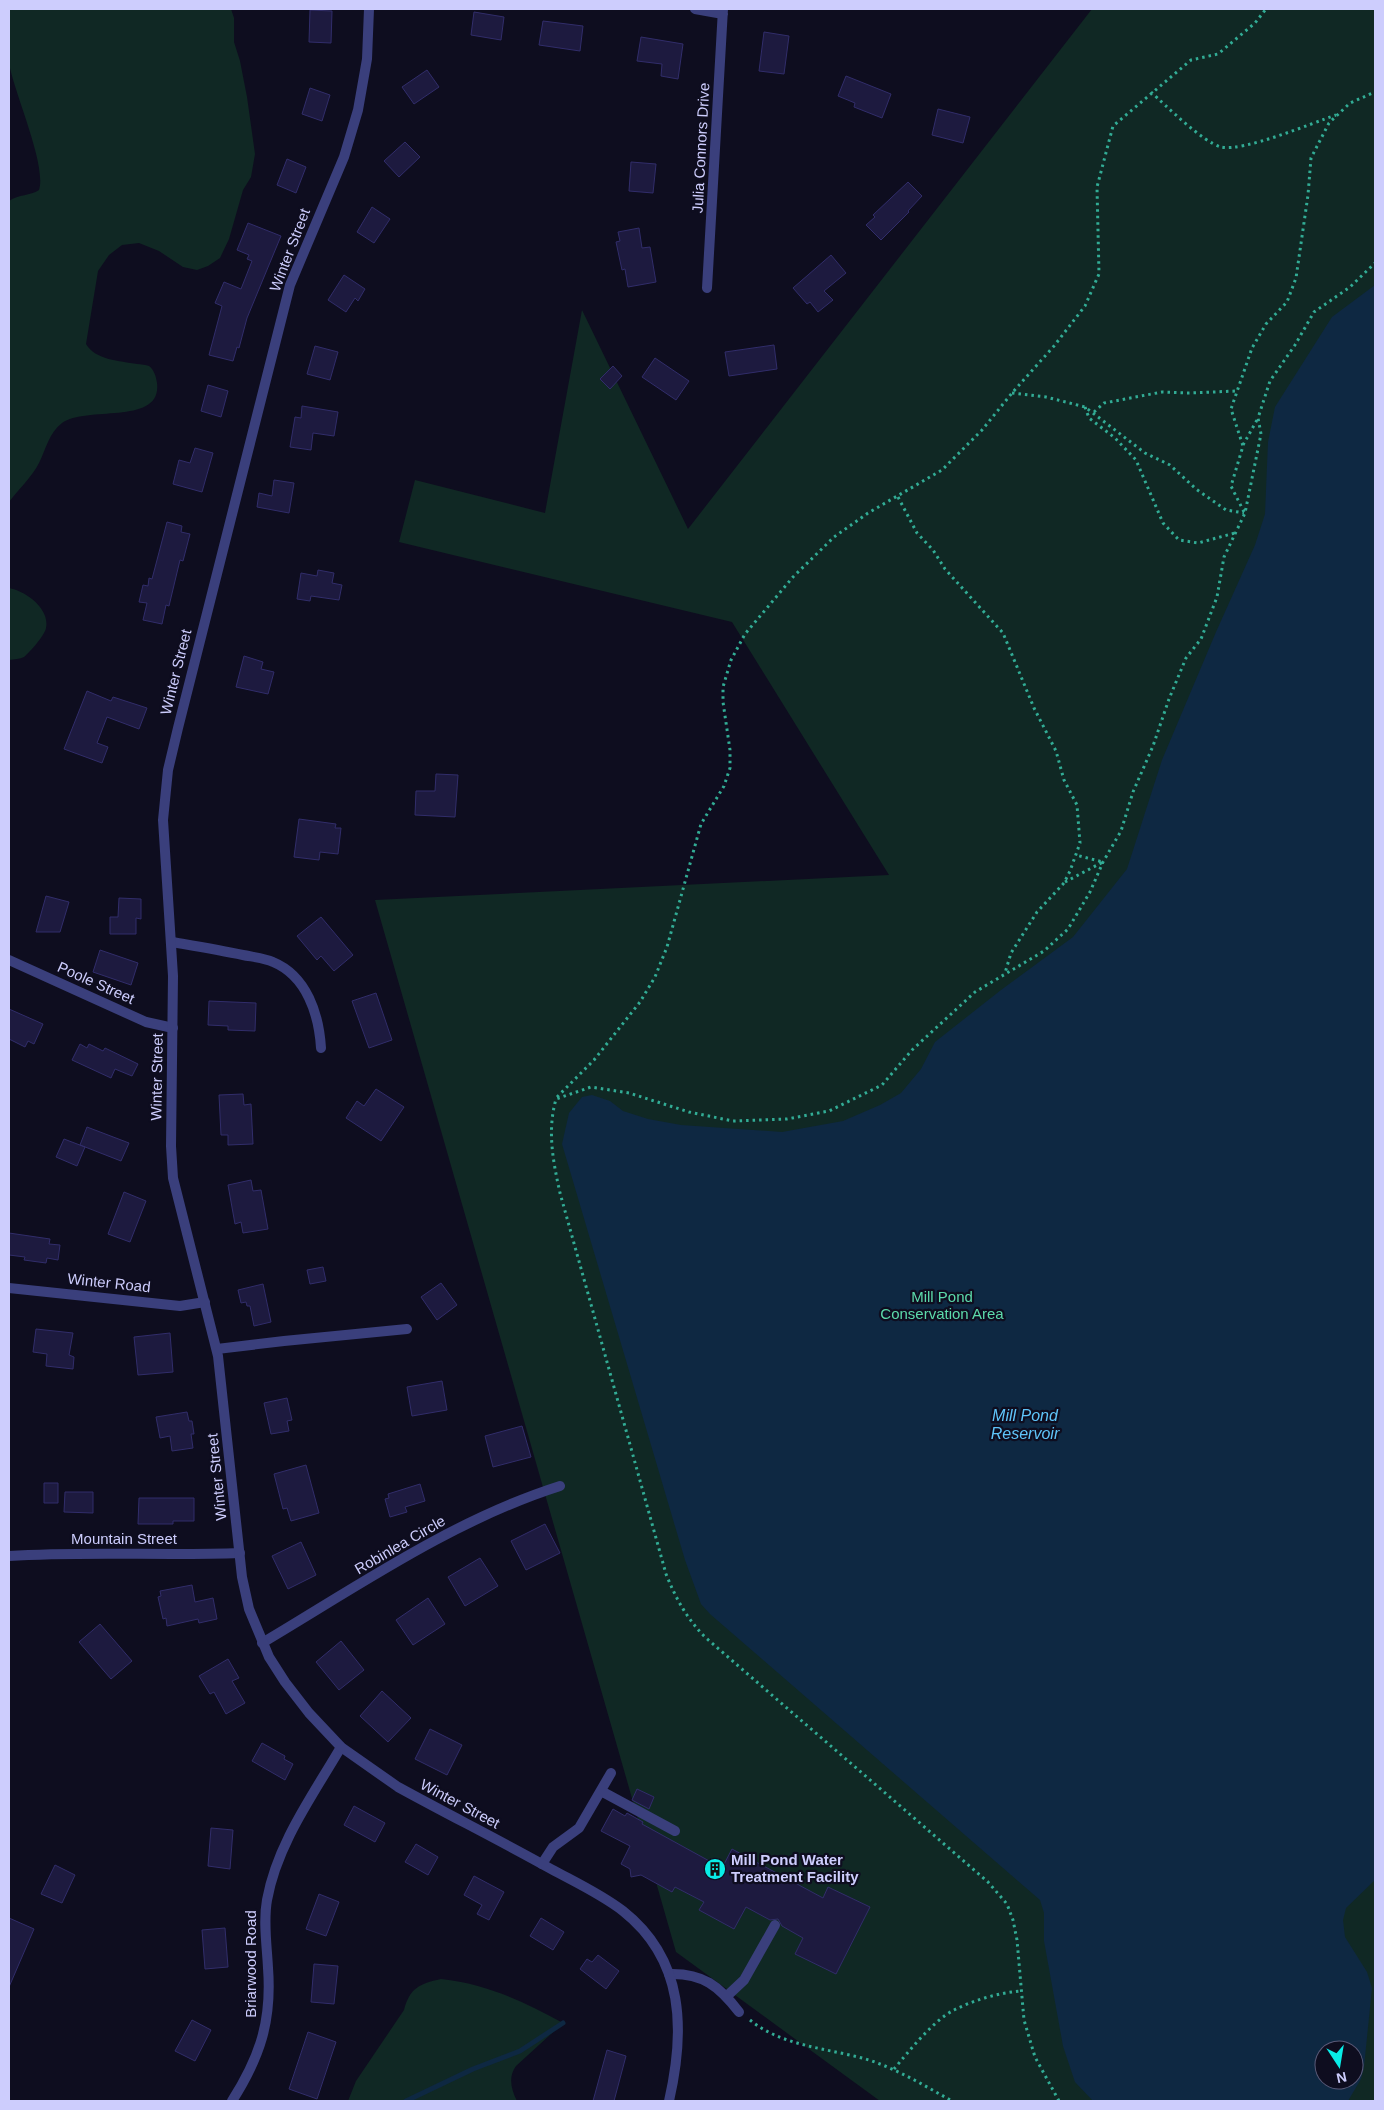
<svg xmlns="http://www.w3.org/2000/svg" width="1384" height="2110" font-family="Arial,sans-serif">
  <rect width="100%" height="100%" fill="#0e0d1f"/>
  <path fill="#102824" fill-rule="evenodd" d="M9,9H231L234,18V42L240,61L247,97L255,154L251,177L243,190L229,239L220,258L208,266L197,270L183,267L159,251L139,243L122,245L109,255L98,271L86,344C95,360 120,361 137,364C141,364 146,365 149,366C154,370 156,376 157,383C162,426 87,405 62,423C49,433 46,449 39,463C32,477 18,490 9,502V201C19,194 30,196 39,190C47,165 14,93 9,63C6,46 9,26 9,9Z
    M1092,9H1375V2101H880L676,1952L375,900L889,875L732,622L399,542L415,480L545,513L582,310L688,529ZM1324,2050H1354V2080H1324Z
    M9,588C25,591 50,608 46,628C45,635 30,652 24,657C20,659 14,659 9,660Z
    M441,1979C487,1984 522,2001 563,2023L516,2066C508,2077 511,2089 517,2101H348L356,2081L404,2010C410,1988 419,1984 441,1979Z"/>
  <path fill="#0e2842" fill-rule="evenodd" d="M1375,285V1880L1346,1908L1343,1920L1345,1937L1367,1972L1372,1988L1364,2067L1361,2079L1348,2101H1093L1075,2082L1063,2046L1044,1941V1913L1040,1900L710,1614L701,1604L685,1560L562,1144L569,1113L582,1097L592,1095L610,1101L623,1111L648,1119L681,1125L782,1132L843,1121L880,1105L901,1093L921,1069L935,1042L1001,990L1073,937L1127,869L1162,760L1216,632L1255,545L1265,514L1268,442L1275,407L1332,317ZM1324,2050H1354V2080H1324Z"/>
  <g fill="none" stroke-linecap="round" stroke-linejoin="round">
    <path stroke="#0e2842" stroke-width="5" d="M406,2101L473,2069L520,2051L563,2023"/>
  </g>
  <path fill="#1d1a3f" stroke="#312d6a" d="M310,10L332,11L331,43L309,42Z
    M474,12L504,17L501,40L471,35Z
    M543,21L583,26L580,51L539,45Z
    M764,32L789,36L784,74L759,71Z
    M641,37L683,44L678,79L661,76L662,64L637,61Z
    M427,70L439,87L414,104L402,87Z
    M846,76L891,94L882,118L854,107L855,103L838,96Z
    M310,88L330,95L322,121L302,114Z
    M938,109L970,117L963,143L932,135Z
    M405,142L420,157L399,177L384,161Z
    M287,159L306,167L296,193L277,185Z
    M631,162L656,164L653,193L629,191Z
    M908,182L922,196L908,211L909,212L881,240L866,225L875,217L873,215Z
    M372,207L390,219L374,243L357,232Z
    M248,223L281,236L247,318L239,348L237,347L233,361L209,355L222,306L215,303L224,282L241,289L252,261L247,259L249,255L237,250Z
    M639,228L642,248L650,247L656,282L628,287L625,269L622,270L616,242L620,241L618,232Z
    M831,255L846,273L824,291L833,300L818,312L810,302L807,304L793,288Z
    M344,275L365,289L358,301L355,298L346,312L328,300Z
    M774,345L777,369L729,376L725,352Z
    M315,346L338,352L330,380L307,374Z
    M655,358L689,381L676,400L642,377Z
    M613,366L622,376L610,389L600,379Z
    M208,385L228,391L221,417L201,411Z
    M302,406L338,412L334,436L313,433L311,450L290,447L295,417L301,418Z
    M195,448L213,453L202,492L173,484L179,460L190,463Z
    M274,480L294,483L289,513L257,507L259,493L272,496Z
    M167,522L182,526L181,532L190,534L183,561L180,560L169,606L166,605L162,624L143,620L147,603L139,602L143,585L148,586L149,578L152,579Z
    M318,570L334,573L332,583L342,585L339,600L311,596L310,601L297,599L301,573L317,576Z
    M244,656L263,662L261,669L274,672L268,694L236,687Z
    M87,691L111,701L113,697L147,708L139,729L107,717L97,743L108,747L102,763L64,749Z
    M436,774L458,775L455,817L415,815L416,791H435Z
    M299,819L336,824L335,828H341L338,854L320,852L319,860L294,857Z
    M46,896L69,902L60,932H36Z
    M119,898L141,899V919L136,918V934H110V917H118Z
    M321,917L353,955L334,971L321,956L317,960L297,936Z
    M100,950L138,963L131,985L93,972Z
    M376,993L392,1040L369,1048L352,1001Z
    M209,1001L256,1003L255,1031L228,1030V1026L208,1025Z
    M9,1009L43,1024L34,1044L28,1041L25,1047L9,1039Z
    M80,1044L87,1048L89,1044L103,1051L105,1048L138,1064L132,1076L115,1069L111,1078L72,1060Z
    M376,1089L404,1107L381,1141L346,1118L357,1101L364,1106Z
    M243,1094L244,1105L251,1104L253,1144L228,1145V1135H221L219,1095Z
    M87,1127L129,1143L121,1161L80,1145Z
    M64,1139L85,1147L77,1166L56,1157Z
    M251,1180L253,1191L261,1190L268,1229L243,1233L241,1222L235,1224L228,1185Z
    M124,1192L146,1201L130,1242L108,1234Z
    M9,1233L50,1239L49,1244L60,1245L58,1260L47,1258L46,1263L24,1260L25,1257L9,1255Z
    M323,1267L326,1281L310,1284L307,1270Z
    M441,1283L457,1305L437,1320L421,1297Z
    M263,1284L271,1322L254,1326L250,1306H247L246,1302L241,1303L238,1290Z
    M36,1329L73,1333L69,1355L74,1357L73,1369L46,1366L47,1354L33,1352Z
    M170,1333L173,1372L138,1375L134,1337Z
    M442,1381L447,1410L412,1416L407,1387Z
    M287,1398L292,1420L287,1421L289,1431L271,1434L264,1403Z
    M187,1412L189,1421H192L194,1434H191L193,1448L172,1451L170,1436L160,1438L156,1417Z
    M522,1426L531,1457L493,1467L485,1436Z
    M306,1465L319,1513L291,1521L287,1508L283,1509L274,1474Z
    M44,1483H58V1503H44Z
    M420,1484L425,1501L405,1507L407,1512L390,1517L385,1499L389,1498L388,1494Z
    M65,1492H93V1513L64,1512Z
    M139,1498H194V1521H173V1524H138Z
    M545,1524L560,1553L526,1570L511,1541Z
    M301,1542L316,1575L288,1589L272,1556Z
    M480,1558L498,1586L465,1606L448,1577Z
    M192,1585L195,1602L213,1598L217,1619L199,1623L198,1619L167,1626L166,1618L163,1619L158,1597L161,1596L160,1591Z
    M428,1598L445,1624L413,1645L396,1620Z
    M100,1624L132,1661L111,1679L79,1642Z
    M341,1641L364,1670L339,1690L316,1662Z
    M228,1659L239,1678L232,1681L245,1703L226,1714L214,1692L210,1694L199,1676Z
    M382,1691L411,1718L388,1742L360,1716Z
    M430,1729L462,1745L447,1775L415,1759Z
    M262,1743L285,1756L284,1759L293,1764L285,1780L252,1761Z
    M637,1789L654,1797L649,1809L632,1800Z
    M354,1806L385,1823L375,1842L344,1825Z
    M613,1809L625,1816L627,1813L643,1822L642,1824L722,1868L732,1849L823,1898L828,1887L870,1907L836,1974L795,1954L803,1938L782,1926L778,1919L770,1920L746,1907L734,1929L699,1910L704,1902L675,1887L672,1892L641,1875L631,1877L630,1869L621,1864L630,1846L601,1831Z
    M211,1828L233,1830L230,1869L208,1866Z
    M416,1844L438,1857L428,1875L405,1862Z
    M55,1865L75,1875L62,1903L41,1894Z
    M474,1876L504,1892L489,1920L477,1914L482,1905L464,1895Z
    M319,1894L339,1902L326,1936L306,1929Z
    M9,1918L34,1929L9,1987Z
    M541,1918L564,1932L553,1950L530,1936Z
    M225,1928L228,1967L205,1969L202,1930Z
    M598,1955L619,1971L606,1989L580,1969L587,1959L592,1962Z
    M314,1964L338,1966L334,2004L311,2002Z
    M192,2020L211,2030L195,2061L175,2051Z
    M308,2032L336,2042L317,2099L289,2089Z
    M607,2050L626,2056L614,2101H593Z"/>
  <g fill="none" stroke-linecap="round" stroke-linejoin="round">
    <path stroke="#32ac95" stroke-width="3" stroke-dasharray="2.5 4" stroke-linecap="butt" d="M1151,92C1165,105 1204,143 1221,147C1244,152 1312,123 1336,115
      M1012,393L1046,397L1085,407L1145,453L1170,465L1196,489L1226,510L1244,513
      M1085,407L1089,418L1115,438L1136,460L1163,523L1179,540L1198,543L1235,533
      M1094,412L1104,403L1162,392L1188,393L1237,391
      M1243,445L1257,420
      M898,497L917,533L933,550L945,569L1003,633L1034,708L1056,751L1064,780L1077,805L1080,843L1070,871L1064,883L1037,912L1011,953L1005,973
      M1244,512L1231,486L1243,446L1231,409L1252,348L1266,324L1287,302L1296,278L1308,195L1311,158L1329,123L1350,103L1375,92
      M1065,882L1103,862L1076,855
      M557,1097L594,1060L640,1002L655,977L667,947L701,824L724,786L730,768V750L723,702V687L731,660L745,634L793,577L834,537L868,513L942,470L982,430L1012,393L1054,346L1085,306L1099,274L1097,187L1113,126L1191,60L1218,54L1255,23L1266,9
      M750,2020C783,2047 829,2048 869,2060C899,2070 925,2086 952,2101
      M894,2069C909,2051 934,2020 954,2010C974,2000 998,1993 1020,1991
      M1059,2101L1035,2057L1024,2020L1017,1940L1013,1920L1007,1904L988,1882L706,1638C687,1619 676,1599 666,1574L560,1193C553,1161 547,1131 556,1099L591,1087L629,1093L689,1112L733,1121L787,1119L829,1111L882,1085L912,1050L975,992L1044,951L1068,929L1090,892L1103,862L1121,831L1133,792L1153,746L1169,699L1186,658L1201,639L1217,597L1224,557L1245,513L1261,434L1258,418L1270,381L1295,345L1314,312L1350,287L1375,263"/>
    <path stroke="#3a3f7c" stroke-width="10" d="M217,1349L284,1341L407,1329
      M601,1791L675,1831
      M542,1864L553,1847L579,1828L611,1773
      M669,1974C703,1973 719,1986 739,2012
      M727,1996L744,1980L775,1925"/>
    <path stroke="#3a3f7c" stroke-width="10" d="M695,9L723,14
      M707,288L723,9
      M172,942C195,946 219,950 243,955C253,957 264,958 273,962C307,976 319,1015 321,1048
      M9,960L146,1022L173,1028
      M9,1288L180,1306L205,1302
      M9,1556C86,1551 163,1556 240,1553
      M262,1643C358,1586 453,1520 560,1486
      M232,2101C260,2057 272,2021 268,1968C267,1946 263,1922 267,1900C277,1844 313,1795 341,1747"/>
    <path stroke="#3a3f7c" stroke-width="10" d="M369,9L367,59L358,110L344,157L290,285L178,728L168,770L163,820L173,976L171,1146L173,1178L218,1356L242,1577L249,1609L269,1657L285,1682L309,1713L341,1747L398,1787C449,1815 501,1841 551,1869C575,1882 601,1894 623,1911C685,1960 685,2031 669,2101"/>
  </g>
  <defs>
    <g id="building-disc" transform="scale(1.125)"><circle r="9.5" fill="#09ede7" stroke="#0e0d1f"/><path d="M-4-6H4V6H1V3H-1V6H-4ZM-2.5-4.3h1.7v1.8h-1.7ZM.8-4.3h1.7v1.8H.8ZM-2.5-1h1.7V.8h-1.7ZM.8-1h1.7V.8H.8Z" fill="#111"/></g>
  </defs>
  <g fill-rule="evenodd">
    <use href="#building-disc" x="715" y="1869"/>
  </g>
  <g text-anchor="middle" stroke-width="4.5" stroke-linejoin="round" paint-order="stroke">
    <g font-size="15" fill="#cdcdfd" stroke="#0e0d1f">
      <text transform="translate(701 148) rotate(-87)" y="5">Julia Connors Drive</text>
      <text transform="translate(290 250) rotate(-69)" y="5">Winter Street</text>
      <text transform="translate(176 672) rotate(-76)" y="5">Winter Street</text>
      <text transform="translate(96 983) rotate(24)" y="5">Poole Street</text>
      <text transform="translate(157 1077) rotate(-89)" y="5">Winter Street</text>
      <text transform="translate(109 1283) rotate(6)" y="5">Winter Road</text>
      <text transform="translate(217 1477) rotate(-96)" y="5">Winter Street</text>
      <text x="124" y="1544">Mountain Street</text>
      <text transform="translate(400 1545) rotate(-30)" y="5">Robinlea Circle</text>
      <text transform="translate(460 1804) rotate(28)" y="5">Winter Street</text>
      <text transform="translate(251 1964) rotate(-90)" y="5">Briarwood Road</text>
    </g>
    <g font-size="15" fill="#5cdaab" stroke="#0e0d1f">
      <text x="942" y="1302">Mill Pond<tspan x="942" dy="17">Conservation Area</tspan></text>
    </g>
    <g font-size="15" font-weight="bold" fill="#cdcdfd" stroke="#0e0d1f" text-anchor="start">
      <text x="731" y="1865">Mill Pond Water<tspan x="731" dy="17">Treatment Facility</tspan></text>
    </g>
    <g font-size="16" font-style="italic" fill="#5fc4f9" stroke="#0e0d1f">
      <text x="1025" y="1421">Mill Pond<tspan x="1025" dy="18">Reservoir</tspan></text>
    </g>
  </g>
  <rect width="1384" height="2110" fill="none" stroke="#cdcdfd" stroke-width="20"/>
  <g transform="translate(1339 2065) rotate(168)"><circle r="24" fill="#0e0d1f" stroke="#5a5a78"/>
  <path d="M0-4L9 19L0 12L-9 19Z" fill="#09ede7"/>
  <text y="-8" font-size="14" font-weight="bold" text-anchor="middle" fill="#cdcdfd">N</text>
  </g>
</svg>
